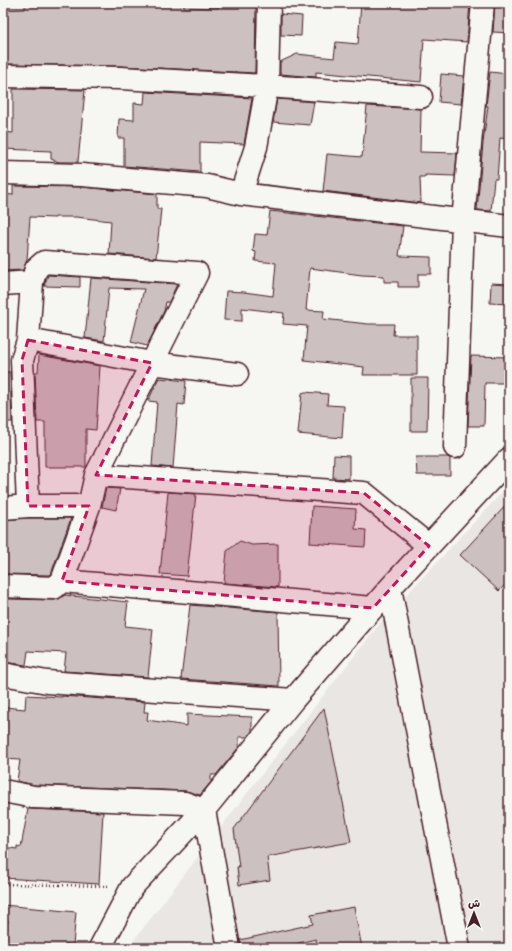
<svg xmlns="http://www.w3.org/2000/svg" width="512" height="951" font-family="'Patrick Hand','Playpen Sans Arabic',sans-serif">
  <rect width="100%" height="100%" fill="#f6f6f2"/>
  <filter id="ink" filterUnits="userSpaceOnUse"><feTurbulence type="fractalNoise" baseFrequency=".025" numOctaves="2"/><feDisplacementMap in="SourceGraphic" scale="8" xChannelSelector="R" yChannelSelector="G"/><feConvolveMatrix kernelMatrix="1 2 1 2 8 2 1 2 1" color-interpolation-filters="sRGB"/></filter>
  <g filter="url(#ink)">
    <path fill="#e9e6e3" d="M509,485V948H128L255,783L381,622Z"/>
    <path fill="#ccc1c0" stroke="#4a1f2b" d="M25,3H184V7L218,8V5L226,6V3H256L255,73L120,66L3,64V10L25,9Z
      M361,3H470L467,42L424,39L421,82L316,72V77L280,74V62L297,54L334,58L336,42L358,44Z
      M495,3H509V33L493,32Z
      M281,14L302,16L301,36L281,35Z
      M490,72L509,74V139L500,138L497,179H494L491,211L477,210L483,143L488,106H486Z
      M441,74L464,76L461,104L439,102Z
      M13,89L85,90L78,162H59L51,159V151L3,149V132L13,133Z
      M145,92L252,98L244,144L200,142V172L124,166V138H118L119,119L134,120V103L144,104Z
      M277,99L314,102L310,125L273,122Z
      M367,106L421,109L420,152L457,153L455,176L425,175V177H420L421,203L323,191L327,154L362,157Z
      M13,186L81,187L157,194V209H161L156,258L109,254L111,221L76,217H55V218L30,217L27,260L23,270L3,271V194L13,195Z
      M270,211L403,226L399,256L431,257V274H418V287H398V282H384V276L362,275L310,268L306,310L324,311L323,319L368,324H394L393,335H417V375H363L364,367L304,360L307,326L283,324L284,313L242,308V321L224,320L226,291L244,292L273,296L276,263L255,261L256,252L253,251L255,234L267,235Z
      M48,275L80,277V287L44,286Z
      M91,278L177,284L169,302H166L164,311L147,346L131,342L144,289L109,288L104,341L85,338Z
      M491,283L509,284V304L490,303Z
      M39,355L100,366L96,430L86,429V467H45V422H37L35,372H38Z
      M471,356L509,357V383H485L484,426H468Z
      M3,372H10L12,422H3Z
      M159,378L186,381L184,405L178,404L173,468L152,466L157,402L148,401Z
      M411,378H428L427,431H411Z
      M305,392L328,394L327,405L344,406L342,438L298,434L302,393Z
      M334,455L349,456V479L333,478Z
      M416,457H447L450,458V475H417Z
      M106,488L120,489L116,510L102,507Z
      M168,492L196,494L187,576L160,574Z
      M509,502V581L499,591L460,555Z
      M312,506L356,509L355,529L366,530L365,547L310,543Z
      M28,518H71L51,574L50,575L3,574V520Z
      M240,541L252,545L278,544V587L224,583L227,551Z
      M64,595L128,602L125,626L153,629L148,677L64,671L66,653L28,651L26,665L3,662L6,599L54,600Z
      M190,605L278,612L279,686L181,679Z
      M26,695L62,697V696L145,702L144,712H148L147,720L187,726V714L252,717V731L247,737H239V747L216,775H211V782L200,795L186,791L35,785L17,781L20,760L3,759V707L25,709Z
      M324,708L351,842L267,857L270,880L239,885L237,867H239L234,829Z
      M28,809L103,812L99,884L3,878V847L17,849V846L21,847Z
      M3,905L76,912L73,945L66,944V948H4L8,920L3,919Z
      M354,907L362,948H317L316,939L277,948H241L240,940L313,924L311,915Z"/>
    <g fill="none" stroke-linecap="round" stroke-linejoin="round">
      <g stroke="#4a1f2b" stroke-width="25">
        <path id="minor" d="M3,76L120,78L267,86L421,97
          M3,173L82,175L207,186L241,194L509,226
          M241,194L256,147L267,86L269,3
          M3,284L32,282
          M28,340L152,363L237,374
          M455,447L463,221L483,3
          M96,475L364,493L429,546
          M3,508L28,506
          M62,581L373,608
          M3,586L54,588L62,581L89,506L96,475L197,273L44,262L36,269L32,282L28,340L22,360L28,506H89
          M390,588L459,948
          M3,674L47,682L293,700
          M3,791L34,797L185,803L204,810L229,948
          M100,948L132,887L204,810L293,700L390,588L509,459"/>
      </g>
      <path stroke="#4a1f2b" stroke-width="2.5" stroke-dasharray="1 3" stroke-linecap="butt" d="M3,884L108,886"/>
      <use href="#minor" stroke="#f6f6f2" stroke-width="22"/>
    </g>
  </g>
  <path fill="#c2185b" fill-opacity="0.2" stroke="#c2185b" stroke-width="3" stroke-dasharray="8 5" stroke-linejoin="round" d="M28,340L152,363L96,475L364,493L429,546L373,608L62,581L89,506H28L22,360Z"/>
  <rect width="512" height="951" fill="none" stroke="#f6f6f2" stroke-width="16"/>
  <rect x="8" y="8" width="496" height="935" fill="none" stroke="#4a1f2b" stroke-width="1.5" filter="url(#ink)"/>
  <g transform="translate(474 913)" stroke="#f6f6f2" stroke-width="3" paint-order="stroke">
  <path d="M0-3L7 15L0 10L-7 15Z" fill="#4a1f2b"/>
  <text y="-6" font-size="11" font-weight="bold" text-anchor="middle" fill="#4a1f2b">ش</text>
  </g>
</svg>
